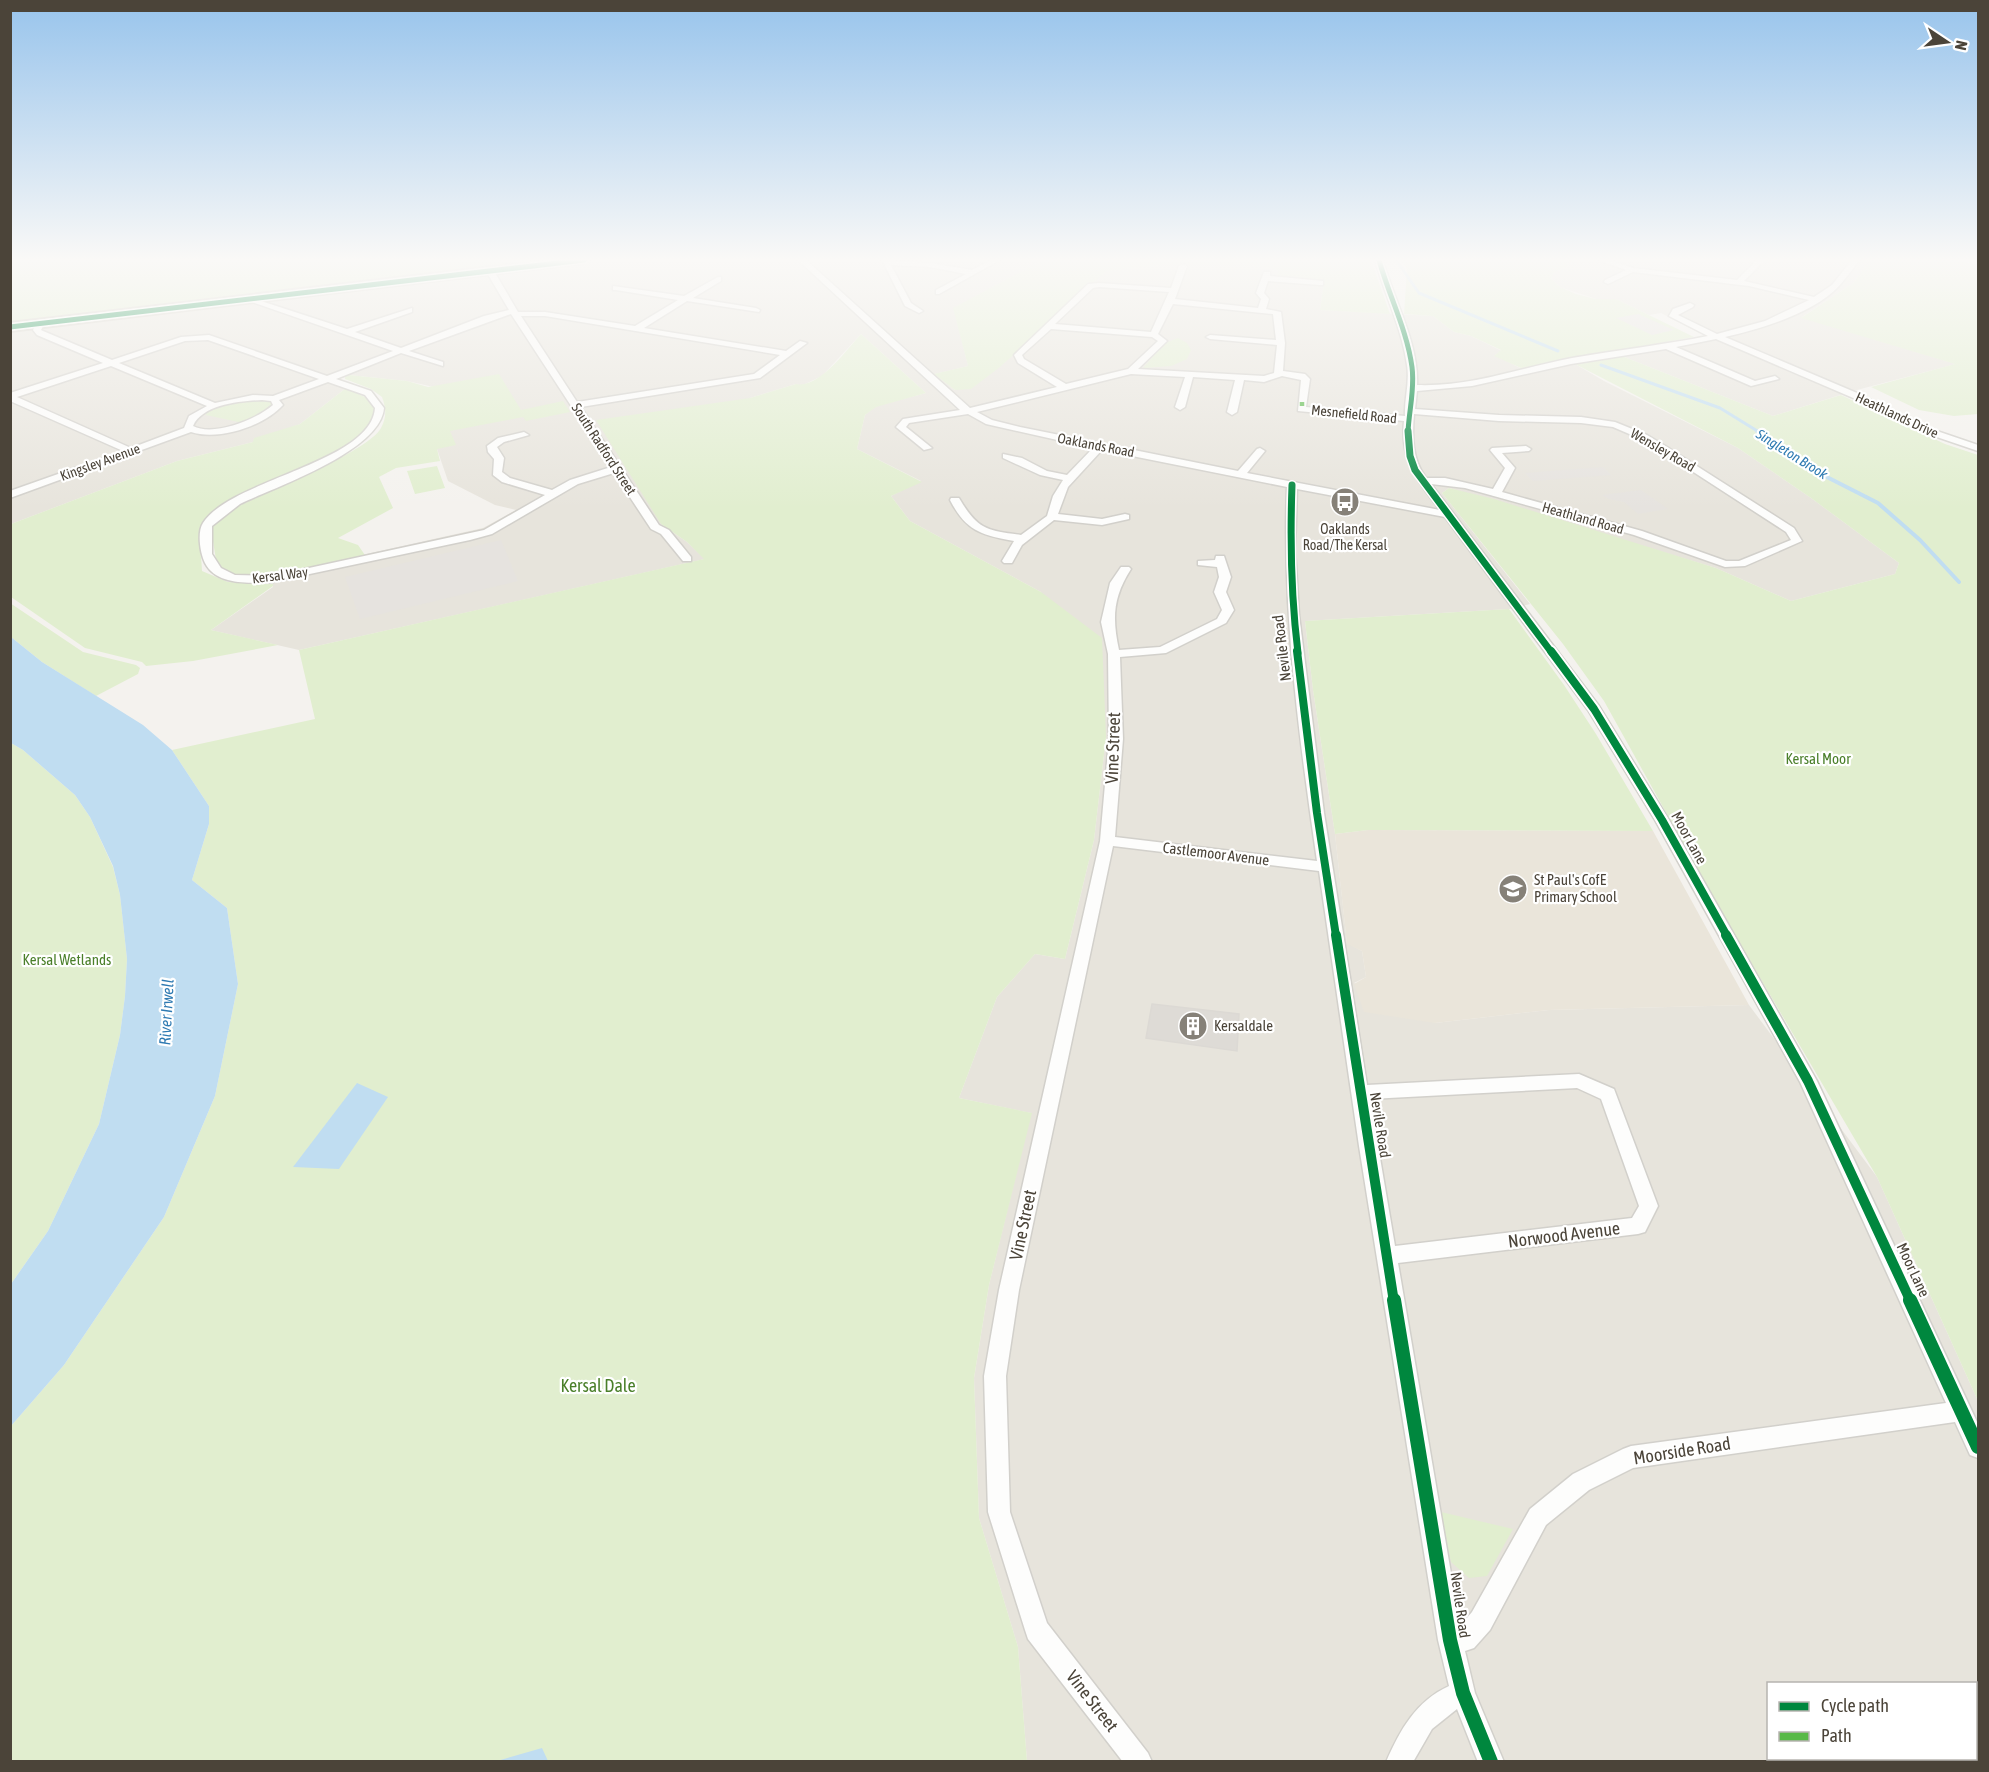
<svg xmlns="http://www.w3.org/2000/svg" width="1989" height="1772" font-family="'Asap Condensed',sans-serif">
  <rect width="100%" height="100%" fill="#f4f2ee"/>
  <path fill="#e7e4dc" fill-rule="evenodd" d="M562,260H1043L954,308L968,366L935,374L955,390L1106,271L1168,264L1217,265L1242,263L1278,270V277L1324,281L1320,310L1433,316L1454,332L1471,336L1502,351L1495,355L1520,368L1565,358L1604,381L1738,448L1811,498L1899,563L1895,574L1791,601L1716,568L1449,488L1442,493L1530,604L1509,609L1305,621L1313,690L1335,834L1347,943L1362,951L1366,977L1354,983L1435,1023L1549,1010L1749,1005L1877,1177L1978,1401V1761H1027L1018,1647L979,1518L974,1378L989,1285L1031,1113L959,1098L997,997L1035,954L1065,959L1094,840L1106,737L1041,592L910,521L891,496L921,481L857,449L865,415L876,406L926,393L861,334L822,376L801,386L796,384L750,398L661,524L687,542L705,559L299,650L211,630L273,587L272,575L483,528L516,510L495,505L448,481L437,449L450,431L434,387L407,381L349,375L330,383L346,388L300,424L253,442L177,461L11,524V322ZM1768,1684H1976V1758H1768Z
    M1559,260H1871L1853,283L1802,317L1956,364L1853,391L1773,416L1622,356L1711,339L1661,313L1649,315L1616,299H1596L1560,287L1551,278L1555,272L1569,265Z"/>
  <path fill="#eae5da" d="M1368,830L1653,831L1749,1005L1549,1010L1435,1023L1364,1012L1354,984L1366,977L1362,951L1347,944L1335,834Z"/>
  <path fill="#e1eecf" d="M11,260H562L11,322Z
    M1043,260H1371L1390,314L1320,310L1324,281L1277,277L1278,270L1242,263L1217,265L1168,264L1106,271L1000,367L971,389L955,390L934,374L968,366L953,308Z
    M1402,260H1559L1569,265L1555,272L1551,278L1560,287L1576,294L1596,299H1616L1694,337L1521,368L1494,356L1501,350L1471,336L1454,332L1433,316L1404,314L1407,269Z
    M1871,260H1955L1978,265V414L1954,416L1919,410L1871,387L1955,364L1801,318L1853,283Z
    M861,334L926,393L876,407L865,415L857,449L922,482L891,496L910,521L1041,592L1102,638L1106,737L1094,840L1065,959L1035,954L997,997L959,1098L1032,1113L989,1285L974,1378L979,1518L1018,1647L1027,1761L11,1762V1426L64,1365L164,1217L215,1096L238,984L227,908L192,880L209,824V806L172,750L315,719L299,650L704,559L687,542L661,524L596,420L750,398L796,384C819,389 847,349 861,334Z
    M1178,338L1187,343L1191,350L1187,359L1171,366L1143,368L1165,343Z
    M1622,356L1773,416L1841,395L1945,444L1978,455V1401L1877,1177L1722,913L1604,701L1563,644L1442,493L1449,488L1494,499L1716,568L1791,601L1895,574L1899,563L1811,498L1738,448L1575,364Z
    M499,374L521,410L563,401L570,412L526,421L523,417L450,431L456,445L437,449L440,461L396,468L379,477L393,508L338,538L358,545L367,558L266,578L238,576L217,566L211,529L216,521L232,509C261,495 369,451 381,428C387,417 386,408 382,397L371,389L345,379V377L349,375L407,381L428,387Z
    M346,388L367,398L373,403L376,414L375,422L350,446L218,510C192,529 201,542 202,571L228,582L273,584V586L211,630L278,645L193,661L146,666L142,662L85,648L11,597V524L177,461L253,442L254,438L300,424Z
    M264,399L271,400L273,406L260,416L243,423L206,415L205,413L234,402L259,401Z
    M437,466L445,488L415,494L407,471Z
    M10,603L83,652L136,665L140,668L138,674L96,696L42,662L11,637Z
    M1509,609L1564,685L1596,734L1653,831L1368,830L1335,834L1313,690L1305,621Z
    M11,743L23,750L75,795L90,817L113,867L120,895L127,959L125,996L120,1035L99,1124L48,1231L11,1284Z
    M1441,1512L1513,1529L1487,1576L1469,1578L1451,1562Z"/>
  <path fill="#e6e3df" d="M1638,314L1674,330L1652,335L1616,318Z
    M1603,467L1611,475L1533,481L1525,473Z
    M1641,490L1668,509L1638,514L1624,502L1609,499L1602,495Z
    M501,540L518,581L360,619L345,577Z"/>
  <path fill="#c0ddf1" d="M11,637L42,662L143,725L172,750L209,806V824L192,880L227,908L238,984L215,1096L164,1217L64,1365L11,1426V1284L48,1231L99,1124L120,1035L125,996L127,959L120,895L113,866L90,817L75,795L23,750L11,743Z
    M357,1083L388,1097L339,1169L293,1167Z
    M542,1748L548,1761H497Z"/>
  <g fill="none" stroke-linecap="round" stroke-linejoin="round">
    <path stroke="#c0ddf1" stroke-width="3" d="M1396,260L1419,293L1558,351
      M1601,365L1720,408L1759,432"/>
    <path stroke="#c0ddf1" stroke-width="4" d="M1757,431L1817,472L1878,503L1920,540L1959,582"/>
  </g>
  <path fill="#dedbd6" stroke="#dcd9d4" stroke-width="1.5" d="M1152,1004L1239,1014L1237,1051L1146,1038Z"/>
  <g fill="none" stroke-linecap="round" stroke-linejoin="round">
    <g stroke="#d2d0cb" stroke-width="3">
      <path id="street" d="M798,260H806L970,408L1057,387L1018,363L1014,355L1088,284L1099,283L1171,288L1179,266L1183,264L1187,266L1175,299L1258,308L1261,299L1256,293L1264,272H1270V276L1323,281V285H1320L1268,281L1264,293L1269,299L1266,309L1281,312L1285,343L1283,371L1305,374L1310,379L1306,407L1405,416C1404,400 1410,382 1407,365C1402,329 1385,295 1375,260H1383C1394,301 1419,343 1417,385C1471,387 1520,368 1572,358C1617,350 1663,345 1708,336L1669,316L1673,309L1690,303L1694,305L1693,307L1678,315L1717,334L1765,321L1809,300L1749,286L1633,272L1608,284L1604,282L1605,280L1626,270L1598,260H1610L1633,268L1737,280L1757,260H1765L1744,281L1814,297L1832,285L1852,260H1859C1853,269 1846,278 1839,286C1814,313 1761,329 1725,337L1857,393L1934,430L1978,445V451L1928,434L1851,397L1716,339L1676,347L1755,381L1775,376L1779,379L1751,386L1666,349L1571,364L1472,386L1417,391L1415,409L1499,415L1581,417L1615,422L1647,435L1667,447L1794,528L1802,541L1745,566L1725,567L1634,535L1465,488L1431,484L1599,706L1669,820L1817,1081L1978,1424V1458L1970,1455L1955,1422L1633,1468L1589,1490L1546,1525L1490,1630L1474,1648L1465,1651L1475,1693L1504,1762H1478L1457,1709L1432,1729L1413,1762H1386C1400,1730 1416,1701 1449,1686L1438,1640L1359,1146L1319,871L1113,846L1019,1290L1006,1376L1010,1512L1047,1623L1148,1753L1152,1762H1123L1028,1639L1025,1630L988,1512L984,1376L999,1290L1100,841L1109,739L1108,654L1101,622L1110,583L1121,567H1129L1131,569C1113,597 1112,618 1119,650L1160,647L1217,619L1222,610L1214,592L1219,577L1217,567L1198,565V561L1215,560L1216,556H1224L1231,577L1226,592L1234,610L1226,623L1166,653L1120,657L1123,739L1115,837L1317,861C1299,737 1282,612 1287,487L1102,450L1068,487L1058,514L1102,519L1125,514L1129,515V519L1102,525L1054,520L1022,545L1012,563H1004L1002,561L1014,541C981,535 966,531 950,500L951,498H959C978,530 986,530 1021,535L1047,516L1053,496L1063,480L1040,475L1003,458V454L1022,458L1047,471L1067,475L1093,448L986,424L968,414L909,423L906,427L932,448L924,450L896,427L903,419L960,410ZM1099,287L1169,292L1151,332L1055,324L1093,288ZM1173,304L1273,314L1276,340L1210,335L1206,337L1210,339L1277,345L1274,373L1264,376L1138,369L1167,341L1158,334ZM1051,329L1152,337L1158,341L1128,369L1066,384L1024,359L1022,355ZM1131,374L1185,377L1175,407L1180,410L1185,407L1193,377L1235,380L1227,412L1232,415L1237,412L1244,380L1264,382L1282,376L1301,380L1298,411L1404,421C1400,462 1417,480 1440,510L1247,473L1265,451L1260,448L1257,449L1238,471L1020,427L992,420L977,412ZM1414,414L1499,421L1581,423L1613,427L1641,439L1661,451L1786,532L1791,540L1739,561H1726L1642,531L1502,492L1515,468L1502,453L1529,451L1531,449L1526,446L1492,448L1490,450L1505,468L1493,489L1445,478H1426C1412,459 1412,437 1414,414ZM1297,489L1445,517L1588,710L1655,820L1800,1082L1946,1403L1631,1446L1623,1449L1573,1474L1530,1509L1472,1612L1460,1626L1398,1263L1638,1234L1645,1232L1658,1206L1614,1089L1579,1074L1367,1085L1324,813L1299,615L1295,549ZM1577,1088L1601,1099L1639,1206L1632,1218L1395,1246L1370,1099Z
        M882,260L930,263L972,270L991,260H1000L939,294H936V290L966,274L930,267L891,265L911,303L923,311L919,313L905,306Z
        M490,269L494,271L518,312H545L635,326L678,300L616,290H613V286L684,296L718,277H721V281L693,298L756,308L760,310L759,312L687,301L644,328L786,351L800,341L807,343L760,378L581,407L659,525L669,530L691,557V561H683L661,534L651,529L614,473L578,484L492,534L470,540L272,582C250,583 217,586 205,563C200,553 197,532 203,523C231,479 371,463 375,408L365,395L328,382L279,400L283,405C264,426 219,441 191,432L10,498V491L123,451L10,401V393L103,363L37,335L33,330L37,322L44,324L41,330L43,331L112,360L181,337L209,335L327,376L393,351L249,301V297L347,329L412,308V312L355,332L401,348L484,316L509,310L486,271ZM511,314L611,467L570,480L552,490L510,478L502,472L504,458L497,447L504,442L529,435L524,432L498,438L487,446L488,452L494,459L493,475L502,482L545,495L484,530L272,576L235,575L221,568L212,554V526L240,504C275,487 381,451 384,408L371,391L336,379L401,353L443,366V362L409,351ZM521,316H545L780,355L754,374L577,402ZM208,340L319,379L273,396L253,395L215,403L119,363L185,341ZM111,366L207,406L189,416L184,428L131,448L17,397ZM262,400L271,401L273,405C257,419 214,437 193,426C203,404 241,401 262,400Z"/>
    </g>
    <g stroke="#d3cfc5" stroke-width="4">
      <path id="secondary" d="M552,260H589L584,263L10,331V323Z"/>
    </g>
    <use href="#street" fill="#fdfdfc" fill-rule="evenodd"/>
    <use href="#secondary" fill="#f7f6f1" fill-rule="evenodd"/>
    <path stroke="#58b947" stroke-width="4.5" stroke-dasharray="8 4.5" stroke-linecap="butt" d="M1302,402V406"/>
    <g stroke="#fff" stroke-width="8">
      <path id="cycleway-far4" d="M1379,260C1389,296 1407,330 1412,367C1415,389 1409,410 1408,432
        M10,327L584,260"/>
    </g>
    <g stroke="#fff" stroke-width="10">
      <path id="cycleway-far3" d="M1408,431L1410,456L1415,470L1552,653
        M1292,485C1290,541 1291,597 1298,653"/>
    </g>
    <g stroke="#fff" stroke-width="12">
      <path id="cycleway-far2" d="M1297,651L1317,813L1336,936
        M1551,651L1594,709L1662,820L1727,936"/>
    </g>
    <g stroke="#fff" stroke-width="14">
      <path id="cycleway-far1" d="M1336,935L1394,1302
        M1726,935L1808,1081L1911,1302"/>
    </g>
    <g stroke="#fff" stroke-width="17">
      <path id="cycleway" d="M1394,1300L1450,1640L1463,1693L1491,1762
        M1910,1300L1978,1447"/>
    </g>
    <use href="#cycleway-far4" stroke="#00873e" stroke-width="5"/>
    <use href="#cycleway-far3" stroke="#00873e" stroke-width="7"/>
    <use href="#cycleway-far2" stroke="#00873e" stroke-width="8"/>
    <use href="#cycleway-far1" stroke="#00873e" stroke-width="10"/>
    <use href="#cycleway" stroke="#00873e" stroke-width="14"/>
  </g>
  <linearGradient id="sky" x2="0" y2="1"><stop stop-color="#98c4ec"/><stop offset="0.51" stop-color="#faf9f7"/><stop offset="1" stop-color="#faf9f7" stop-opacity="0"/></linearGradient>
  <rect width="1989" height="509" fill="url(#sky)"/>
  <defs>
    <g id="bus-disc" transform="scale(1.5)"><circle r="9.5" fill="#868178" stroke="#fff"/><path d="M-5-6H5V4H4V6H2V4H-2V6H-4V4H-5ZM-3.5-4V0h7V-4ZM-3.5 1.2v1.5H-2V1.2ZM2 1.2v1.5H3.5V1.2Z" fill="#fff"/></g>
    <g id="school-disc" transform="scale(1.5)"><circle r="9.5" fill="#868178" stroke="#fff"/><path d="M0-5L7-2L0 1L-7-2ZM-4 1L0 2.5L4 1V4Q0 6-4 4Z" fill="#fff"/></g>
    <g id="building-disc" transform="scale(1.5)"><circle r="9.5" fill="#868178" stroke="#fff"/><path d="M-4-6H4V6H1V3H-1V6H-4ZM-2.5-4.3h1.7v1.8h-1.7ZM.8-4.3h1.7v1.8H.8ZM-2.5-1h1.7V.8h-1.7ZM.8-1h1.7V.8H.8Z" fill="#fff"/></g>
  </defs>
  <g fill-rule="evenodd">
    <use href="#bus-disc" x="1345" y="502"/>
    <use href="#school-disc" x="1513" y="889"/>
    <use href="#building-disc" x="1193" y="1026"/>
  </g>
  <g text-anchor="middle" stroke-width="4.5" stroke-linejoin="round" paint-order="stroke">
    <g font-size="14" fill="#4b4439" stroke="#fff">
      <text transform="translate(1354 414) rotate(6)" y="5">Mesnefield Road</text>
      <text transform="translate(1897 415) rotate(25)" y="5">Heathlands Drive</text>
      <text transform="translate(1096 445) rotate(11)" y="5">Oaklands Road</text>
      <text transform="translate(604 449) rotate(57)" y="5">South Radford Street</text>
      <text transform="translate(1663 450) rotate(30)" y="5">Wensley Road</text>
      <text transform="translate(100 462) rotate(-20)" y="5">Kingsley Avenue</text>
      <text transform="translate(1583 518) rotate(16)" y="5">Heathland Road</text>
      <text transform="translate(280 575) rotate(-7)" y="5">Kersal Way</text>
    </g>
    <g font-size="14" font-style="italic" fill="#2e7ab2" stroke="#fff">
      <text transform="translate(1792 454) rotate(32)" y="5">Singleton Brook</text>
    </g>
    <g font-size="14" fill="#4b4439" stroke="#fff">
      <text x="1345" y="534">Oaklands<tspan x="1345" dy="16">Road/The Kersal</tspan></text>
    </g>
    <g font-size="15" fill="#4b4439" stroke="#fff">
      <text transform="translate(1282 648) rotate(-97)" y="5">Nevile Road</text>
      <text transform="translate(1689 838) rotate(61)" y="5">Moor Lane</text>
      <text transform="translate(1216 854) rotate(7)" y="5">Castlemoor Avenue</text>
      <text transform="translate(1380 1125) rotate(81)" y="5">Nevile Road</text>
      <text transform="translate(1913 1270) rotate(65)" y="5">Moor Lane</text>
      <text transform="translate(1460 1605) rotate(82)" y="5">Nevile Road</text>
    </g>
    <g font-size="15" fill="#4a7f2a" stroke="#fff">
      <text x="1818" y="764">Kersal Moor</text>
      <text x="67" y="965">Kersal Wetlands</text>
    </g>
    <g font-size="15" fill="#4b4439" stroke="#fff" text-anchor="start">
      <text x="1534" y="885">St Paul's CofE<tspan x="1534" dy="17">Primary School</tspan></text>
      <text x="1214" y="1031">Kersaldale</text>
    </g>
    <g font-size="16" font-style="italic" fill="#2e7ab2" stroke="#fff">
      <text transform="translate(166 1012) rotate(-87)" y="6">River Irwell</text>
    </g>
    <g font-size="18" fill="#4b4439" stroke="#fff">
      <text transform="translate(1113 748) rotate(-88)" y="6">Vine Street</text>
      <text transform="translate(1023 1225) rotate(-78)" y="6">Vine Street</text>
      <text transform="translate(1564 1235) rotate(-7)" y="6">Norwood Avenue</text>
      <text transform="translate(1682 1451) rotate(-9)" y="6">Moorside Road</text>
      <text transform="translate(1092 1701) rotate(52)" y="6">Vine Street</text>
    </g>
    <g font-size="18" fill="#4a7f2a" stroke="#fff">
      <text x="598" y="1392">Kersal Dale</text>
    </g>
  </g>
  <rect width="1989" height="1772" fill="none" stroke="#4b4439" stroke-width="24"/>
  <rect x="1767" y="1682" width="210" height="78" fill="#ffffff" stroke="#b7b4b0" stroke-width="1.5"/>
  <rect x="1779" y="1702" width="30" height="9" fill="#00873e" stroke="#b7b4b0" stroke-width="1.5"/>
  <text x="1821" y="1712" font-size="18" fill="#4b4439">Cycle path</text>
  <rect x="1779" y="1732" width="30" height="9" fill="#58b947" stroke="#b7b4b0" stroke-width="1.5"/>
  <text x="1821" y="1742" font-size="18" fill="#4b4439">Path</text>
  <g transform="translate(1947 42) rotate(103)" stroke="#ffffff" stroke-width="4.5" paint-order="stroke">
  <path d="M0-4.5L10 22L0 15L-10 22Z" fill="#4b4439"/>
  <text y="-9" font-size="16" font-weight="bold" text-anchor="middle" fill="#4b4439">N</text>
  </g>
</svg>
